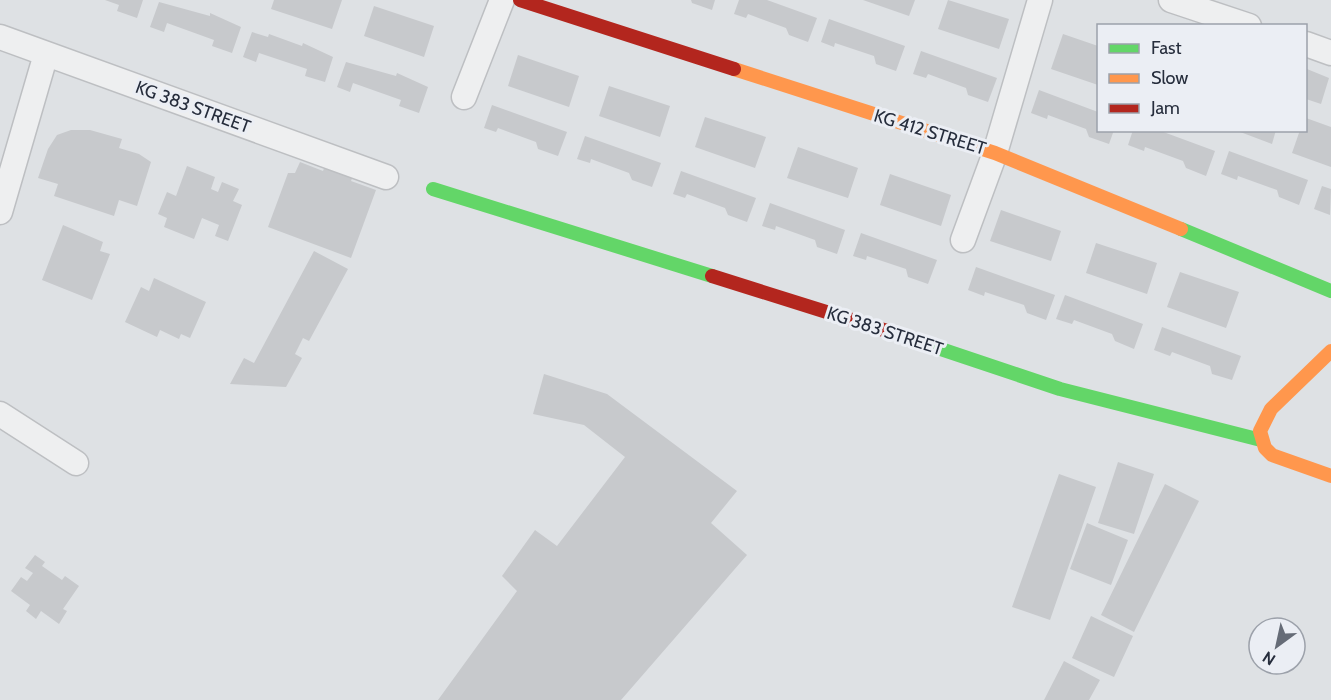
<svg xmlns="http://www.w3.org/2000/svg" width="1331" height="700" font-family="Cabin,sans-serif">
  <rect width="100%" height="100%" fill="#dee1e4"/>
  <path fill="#c7c9cc" d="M105,0H143L137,18L117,11L119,5Z
    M274,0H342L332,29L271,9Z
    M691,0H715L712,10L692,3Z
    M739,0H767L817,18L808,42L789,35L786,28L748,14L746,18L734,14Z
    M863,0H915L909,16Z
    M948,0L1009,19L999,49L938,29Z
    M159,2L210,16V13L241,27L232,53L212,46L214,40L167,23L164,32L150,27Z
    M374,6L434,26L424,57L364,36Z
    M829,19L905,46L896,71L876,64L874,56L835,43L834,47L821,42Z
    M252,32L268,37L269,34L302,46L303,43L333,57L325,82L305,76L307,69L259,53L256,62L243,57Z
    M1063,34L1098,46V85L1051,69Z
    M921,51L997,78L988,102L968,95L966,88L928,74L926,78L913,74Z
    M518,55L579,76L569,107L508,86Z
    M346,62L396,76L397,73L428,87L419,113L399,106L401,100L353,83L350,92L337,87Z
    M1307,69L1329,78L1321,104L1306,99Z
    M609,86L670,106L660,137L599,116Z
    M1039,90L1098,112V130H1114L1109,144L1089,137L1086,129L1048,115L1047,119L1031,113Z
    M492,105L567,132L558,156L538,149L536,142L498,128L496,132L484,128Z
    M705,117L766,137L755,168L695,147Z
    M1306,118L1331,127V167L1292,153L1300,130H1306Z
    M71,130H90L122,139L119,148L139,154L151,162L137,206L119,200L114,216L54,196L58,184L38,178L48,149L57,135Z
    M1133,130H1158L1215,151L1206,176L1186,168L1183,161L1145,147L1144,151L1128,145Z
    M1235,130H1276L1272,144Z
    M585,136L661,163L652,187L632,180L629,173L591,159L590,163L577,159Z
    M798,147L858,168L848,198L787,178Z
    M1229,151L1308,180L1299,205L1279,197L1277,190L1238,176L1237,180L1221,174Z
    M300,162L323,171L326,163L354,174L351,181L376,190L351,258L268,227L288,173H295Z
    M187,166L215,177L211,189L218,192L222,182L239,189L233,201L242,205L228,241L215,236L219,225L202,218L194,239L164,227L167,218L158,214L167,192L176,196Z
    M681,171L756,198L747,222L728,215L725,208L687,194L685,198L673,194Z
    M890,174L951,195L941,226L880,205Z
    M1322,186L1331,189L1330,215L1314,209Z
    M770,203L845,230L837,254L817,247L815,240L776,226L775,230L762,226Z
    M1001,210L1061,231L1051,261L990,241Z
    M63,225L103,242L100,251L110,254L92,300L42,280Z
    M861,233L937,260L928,284L908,277L906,269L867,256L866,260L853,256Z
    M1096,243L1157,263L1147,294L1086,273Z
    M314,251L348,269L309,341L303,338L295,354L302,358L286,387L230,384L244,358L254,363Z
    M976,267L1055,295L1046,320L1027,313L1024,305L985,292L984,296L968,290Z
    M1180,272L1239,292L1226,328L1167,307Z
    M154,278L206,302L190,338L181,334L179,339L160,330L157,337L125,322L141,287L149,291Z
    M1065,295L1143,324L1134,349L1115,341L1112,334L1074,320L1072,324L1056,319Z
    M1162,327L1241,356L1232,380L1212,374L1210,366L1172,352L1170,356L1154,350Z
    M544,374L607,394L737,491L711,523L747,555L621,700H438L517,591L502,576L535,530L557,546L625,457L584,425L533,414Z
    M1118,462L1154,474L1134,534L1098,523Z
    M1059,474L1096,487L1050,620L1012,607Z
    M1165,484L1199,501L1134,632L1101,615Z
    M1087,523L1128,540L1111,585L1070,569Z
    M35,555L45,562L42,566L62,580L65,576L79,586L63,609L67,611L59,624L41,611L36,619L26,611L30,605L11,591L21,577L27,581L33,573L25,568Z
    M1091,616L1133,636L1114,677L1072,658Z
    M1064,661L1100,680L1089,700H1044Z"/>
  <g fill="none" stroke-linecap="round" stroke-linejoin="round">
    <g stroke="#bdbfc2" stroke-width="27">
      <path id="street" d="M1171,0L1249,26
        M0,37L386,177
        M1306,44L1331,53
        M464,97L502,0
        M0,212L46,54
        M963,240L995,153L1040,0
        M0,414L76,463"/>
    </g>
    <use href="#street" stroke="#eeeff0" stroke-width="24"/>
    <path stroke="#63d668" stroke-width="14" d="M433,189L712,276
      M1181,229L1331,291
      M887,331L1060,389L1261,440"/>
    <path stroke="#ff974d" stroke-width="14" d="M734,69L995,153L1181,229
      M1331,351L1271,409L1260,431L1265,448L1272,455L1331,476"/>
    <path stroke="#b3261e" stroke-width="14" d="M520,0L734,69
      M712,276L887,331"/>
  </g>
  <g text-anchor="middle" stroke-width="6" stroke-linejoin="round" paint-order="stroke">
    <g font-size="18" fill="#262d3c" stroke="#ebeef4">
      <text transform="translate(193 107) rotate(20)" y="6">KG 383 STREET</text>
      <text transform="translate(930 132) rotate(17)" y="6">KG 412 STREET</text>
      <text transform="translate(885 331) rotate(18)" y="6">KG 383 STREET</text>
    </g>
  </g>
  <rect x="1097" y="24" width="210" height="108" fill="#ebeef4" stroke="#9ca1aa" stroke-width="1.5"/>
  <rect x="1109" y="44" width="30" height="9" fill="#63d668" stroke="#9ca1aa" stroke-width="1.5"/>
  <text x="1151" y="54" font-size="18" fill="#262d3c">Fast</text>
  <rect x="1109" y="74" width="30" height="9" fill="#ff974d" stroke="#9ca1aa" stroke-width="1.5"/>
  <text x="1151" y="84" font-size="18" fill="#262d3c">Slow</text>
  <rect x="1109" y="104" width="30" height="9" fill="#b3261e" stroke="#9ca1aa" stroke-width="1.5"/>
  <text x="1151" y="114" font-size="18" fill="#262d3c">Jam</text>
  <g transform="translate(1277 646) rotate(213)"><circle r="28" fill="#ebeef4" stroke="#9ca1aa" stroke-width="1.5"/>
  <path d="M0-4.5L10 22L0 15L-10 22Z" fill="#666c77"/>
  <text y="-9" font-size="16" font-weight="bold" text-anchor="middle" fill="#262d3c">N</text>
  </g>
</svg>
